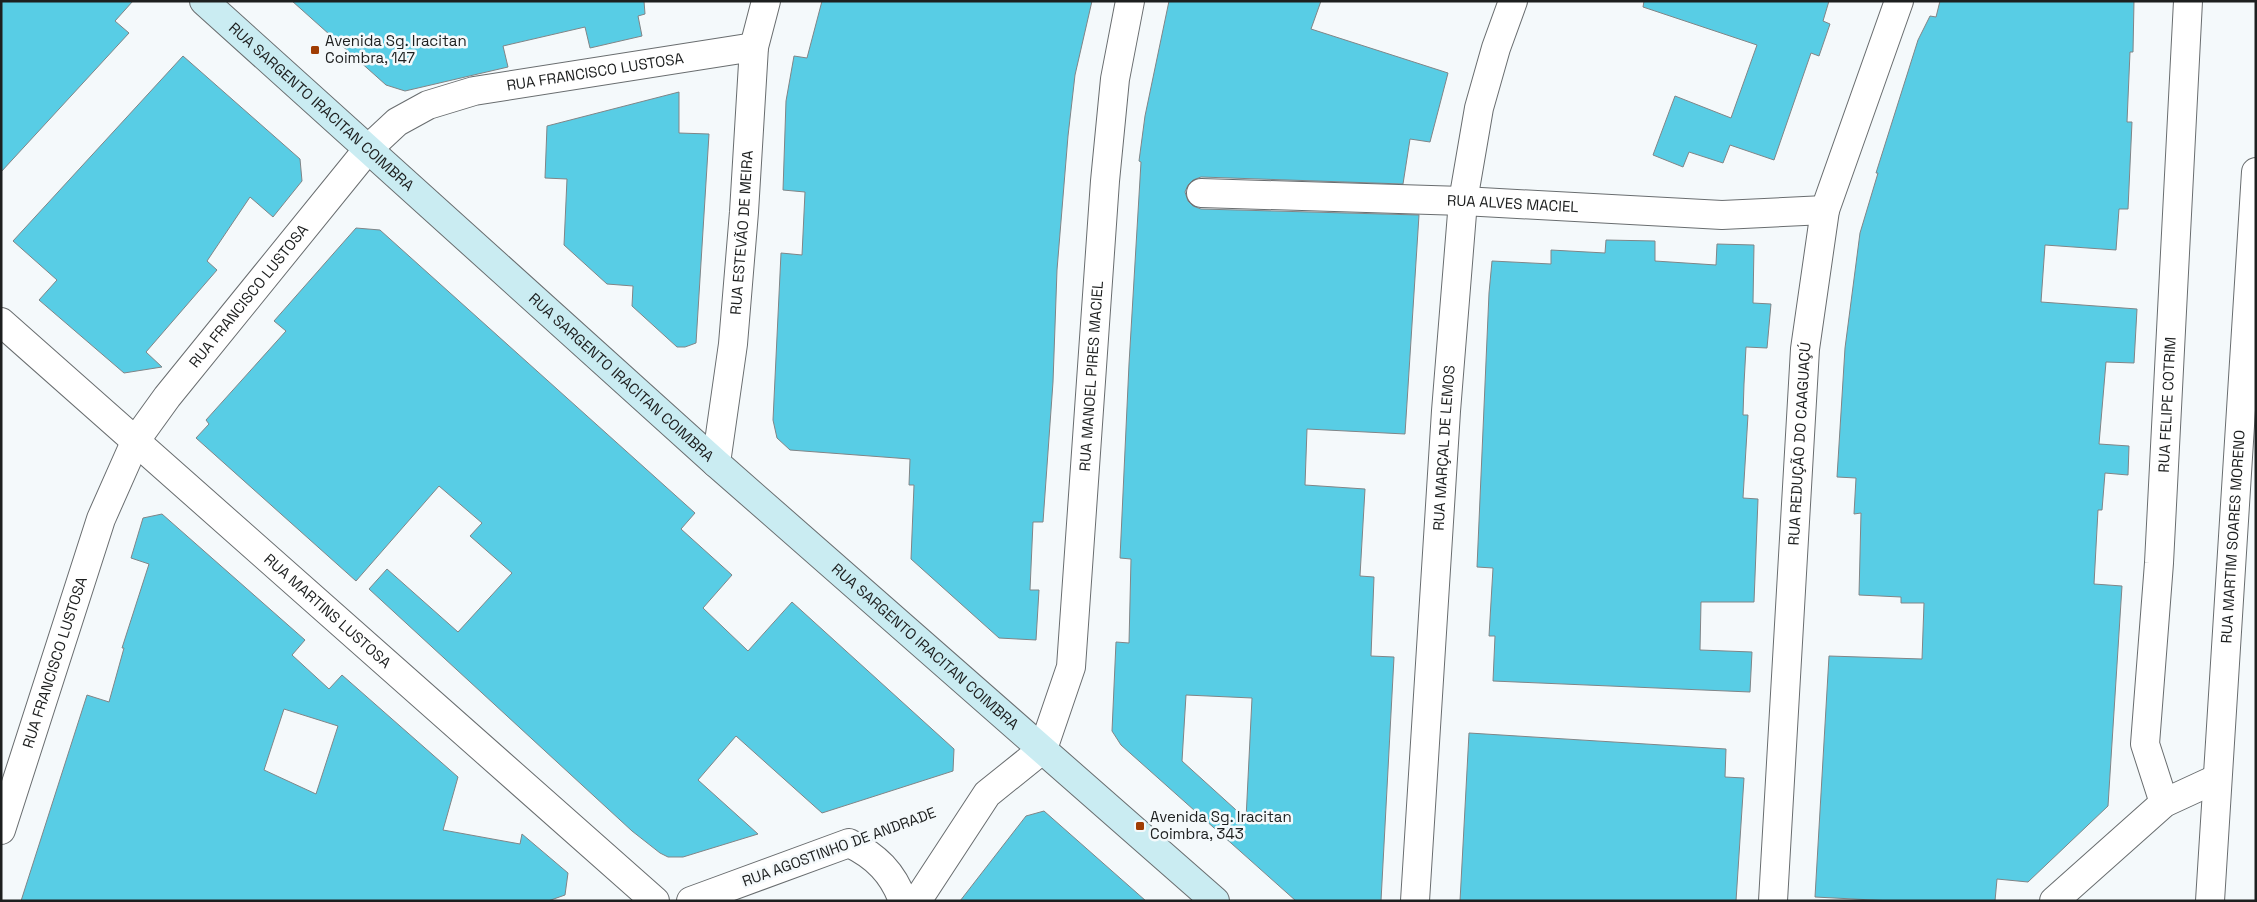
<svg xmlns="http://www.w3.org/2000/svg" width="2257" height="902" font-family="'Space Grotesk',sans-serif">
  <rect width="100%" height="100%" fill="#f4f9fb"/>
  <path fill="#58cde5" stroke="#818587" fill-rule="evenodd" d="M1,1H133L115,21L129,33L1,172Z
    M292,1H644L645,14L638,16L642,36L590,48L585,27L503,46L508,67L405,91L386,85Z
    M822,1H1092L1075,75L1068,136L1057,270L1053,382L1043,522H1033L1030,590H1039L1036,640L999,638L911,559L914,485H909L910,459L790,450L777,438L773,420L781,253L802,255L805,192L783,190L786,101L794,56L807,58Z
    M1169,1H1321L1311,29L1448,73L1430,142L1410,139L1403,184L1201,177L1193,180L1188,185L1185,192L1188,201L1193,206L1201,209L1419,215L1405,434L1307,429L1305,485L1365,489L1360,576L1374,577L1371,656L1394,657L1381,901H1296L1121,745L1112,731L1116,642L1129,643L1131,559L1120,558L1129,364L1141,162L1139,161L1145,116ZM1186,695L1252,698L1246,819L1182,761Z
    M1644,1H1829L1823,21L1830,24L1819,56L1811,53L1774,160L1730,145L1723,163L1689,152L1683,167L1653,155L1675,96L1731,118L1757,45L1643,7Z
    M1940,1H2134L2133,52H2130L2127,122H2132L2128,209H2119L2116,250L2045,245L2041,302L2137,309L2134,363L2106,362L2099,444L2129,446L2128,475L2105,473L2102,510H2098L2094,584L2122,586L2108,806L2028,882L1997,879L1995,901H1892L1815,897L1829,656L1922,659L1924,603H1901V597L1859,595L1861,513L1854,514L1856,478L1837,477L1845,348L1860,233L1878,173H1876L1918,40L1930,16L1936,17Z
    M183,56L300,159L302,181L273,217L250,197L207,261L217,270L146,352L162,367L124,373L39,300L57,280L13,241Z
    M679,92V133L709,134L696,343L685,347H677L632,306L633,286L607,284L564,245L567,179L545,178L547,126Z
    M356,228L380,230L695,513L681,529L732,575L703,608L748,651L792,602L954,749L953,771L822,813L736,736L698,780L758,834L683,857H668L660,853L632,831L369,589L387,569L458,632L512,573L470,536L482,523L439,486L356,581L196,438L209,424L206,420L286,331L274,321Z
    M1606,240L1655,241V261L1716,265L1717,244L1754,245L1753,303L1771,304L1767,348L1746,347L1744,384L1743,415H1748L1743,498L1758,499L1754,602H1701L1700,650L1752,652L1750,692L1493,681L1495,636H1489L1493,568L1477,567L1489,293L1492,261L1551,264V250L1605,253Z
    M162,514L305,640L292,655L329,689L342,675L458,777L443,830L520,844L522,834L568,873L565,895L548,901H21L87,695L109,702L124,648H122L149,564L131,558L143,518ZM284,709L338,726L316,794L264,770Z
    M1469,733L1726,749L1725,777L1744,778L1736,901H1460Z
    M1044,811L1146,901H960L1026,816Z"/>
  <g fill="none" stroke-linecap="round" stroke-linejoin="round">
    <g stroke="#696d6f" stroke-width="30">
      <g id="street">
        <path id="s1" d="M1201,193L1463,201L1722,215L1825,210"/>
        <path id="s2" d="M1,322L655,901"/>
        <path id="s3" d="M716,463L733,344L744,212L754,47L766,1"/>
        <path id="s4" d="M2164,803L2145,744L2159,563L2188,1"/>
        <path id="s5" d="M1,830L101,519L136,440L167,397L368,149L397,122L428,105L474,91L754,47"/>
        <path d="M691,901L849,843C876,856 893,873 903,901"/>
        <path id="s6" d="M917,901L987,794L1043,749L1071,667L1105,181L1115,79L1130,1"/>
        <path id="s7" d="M1415,901L1446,411L1463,201L1479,108L1496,48L1513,1"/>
        <path id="s8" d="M1773,901L1805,349L1825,210L1899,1"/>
        <path d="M2054,901L2164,803L2216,779"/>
        <path id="s9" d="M2210,901L2256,172"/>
      </g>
    </g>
    <g stroke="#696d6f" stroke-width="30">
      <g id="secondary">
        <path id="s10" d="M204,1L716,463L1215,901"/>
      </g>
    </g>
    <path stroke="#8d9091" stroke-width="3" stroke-dasharray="1 4" stroke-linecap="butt" d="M891,828L934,813"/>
    <use href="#street" stroke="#fff" stroke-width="28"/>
    <use href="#secondary" stroke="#caecf2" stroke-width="28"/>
  </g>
  <g fill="#a03d03" stroke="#f4f9fb" stroke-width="2">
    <rect x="310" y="45" width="10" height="10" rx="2.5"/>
    <rect x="1135" y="821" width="10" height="10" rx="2.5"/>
  </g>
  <g text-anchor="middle" stroke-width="5" stroke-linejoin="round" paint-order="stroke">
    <g font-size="15" fill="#1d1f1f" stroke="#f4f9fb" text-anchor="start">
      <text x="325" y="46">Avenida Sg. Iracitan<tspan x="325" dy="17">Coimbra, 147</tspan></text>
      <text x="1150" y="822">Avenida Sg. Iracitan<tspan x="1150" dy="17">Coimbra, 343</tspan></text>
    </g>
    <g font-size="15" fill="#1d1f1f" stroke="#f4f9fb">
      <text dy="5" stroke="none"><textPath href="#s5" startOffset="1031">RUA FRANCISCO LUSTOSA</textPath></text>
      <text dy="5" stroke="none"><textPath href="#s10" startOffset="158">RUA SARGENTO IRACITAN COIMBRA</textPath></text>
      <text dy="5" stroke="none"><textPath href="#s1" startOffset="312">RUA ALVES MACIEL</textPath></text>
      <text dy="5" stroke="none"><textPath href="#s3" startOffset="232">RUA ESTEVÃO DE MEIRA</textPath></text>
      <text dy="5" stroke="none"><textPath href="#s5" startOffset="596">RUA FRANCISCO LUSTOSA</textPath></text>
      <text dy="5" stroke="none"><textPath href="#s6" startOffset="578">RUA MANOEL PIRES MACIEL</textPath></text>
      <text dy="5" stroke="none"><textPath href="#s10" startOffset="562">RUA SARGENTO IRACITAN COIMBRA</textPath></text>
      <text dy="5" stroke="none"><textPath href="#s4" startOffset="402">RUA FELIPE COTRIM</textPath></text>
      <text dy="5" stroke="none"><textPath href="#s8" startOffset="458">RUA REDUÇÃO DO CAAGUAÇÚ</textPath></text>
      <text dy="5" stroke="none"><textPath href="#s7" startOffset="454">RUA MARÇAL DE LEMOS</textPath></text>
      <text dy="5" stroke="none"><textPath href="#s9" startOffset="365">RUA MARTIM SOARES MORENO</textPath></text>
      <text dy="5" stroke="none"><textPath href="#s2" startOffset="436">RUA MARTINS LUSTOSA</textPath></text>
      <text dy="5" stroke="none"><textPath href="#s10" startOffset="968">RUA SARGENTO IRACITAN COIMBRA</textPath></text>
      <text dy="5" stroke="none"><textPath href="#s5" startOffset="176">RUA FRANCISCO LUSTOSA</textPath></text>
      <text transform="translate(839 847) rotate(-20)" y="5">RUA AGOSTINHO DE ANDRADE</text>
    </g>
  </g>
  <rect width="2257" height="902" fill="none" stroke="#1d1f1f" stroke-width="5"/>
</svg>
